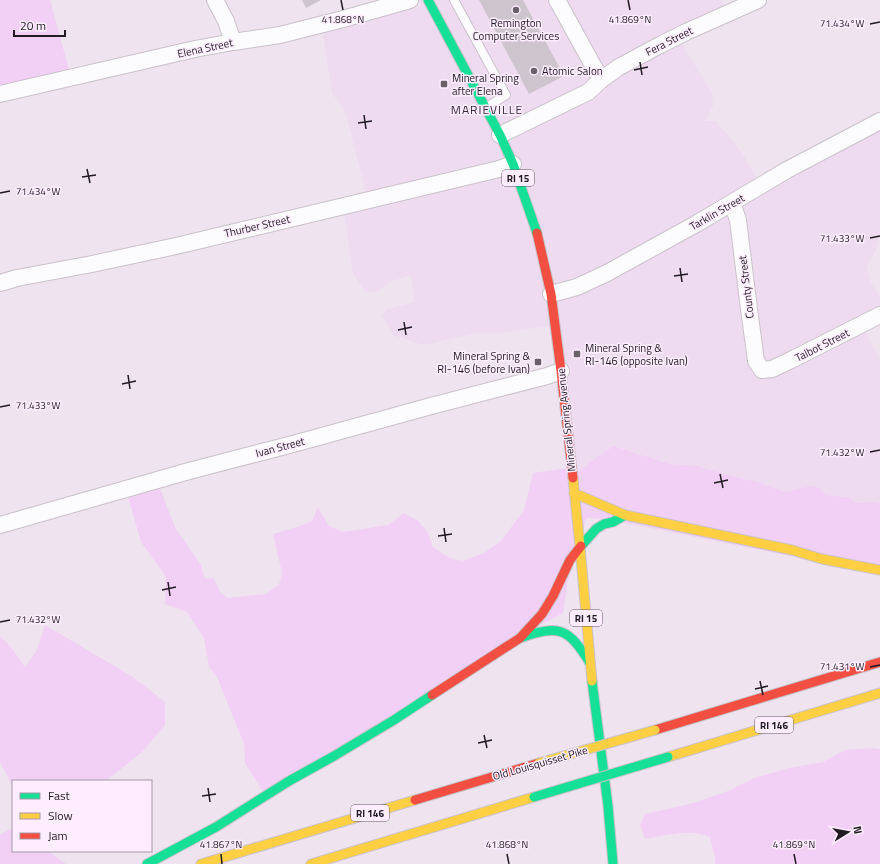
<svg xmlns="http://www.w3.org/2000/svg" width="880" height="864" font-family="'Titillium Web',sans-serif">
  <rect width="100%" height="100%" fill="#eee3ef"/>
  <path fill="#efdbf0" d="M418,0H722L726,9L679,39L712,93L713,106L705,121H716L742,153L761,186L880,123V234L876,250L867,266L871,283L880,297V313L862,326L880,359V504L877,502L856,503L848,497L825,495L810,486L785,492L757,482L725,474L697,466L670,464L613,446L578,471L549,326L491,334L478,333L423,345L393,335L382,316L387,309L414,302L411,275L389,282L377,292H366L353,274L343,206L367,197L345,111L332,93L322,28L321,27L421,6Z"/>
  <path fill="#f2d0f5" d="M0,0H50L71,77L0,94Z
    M613,446L670,464L697,466L725,474L757,482L785,492L810,486L821,489L825,495L848,497L856,503L877,502L880,504V574L607,519L586,518L568,581L563,613L531,630L268,800L245,763L244,744L217,677L209,667L204,638L187,612L165,604L166,577L141,542L126,490L157,481L176,529L201,565L205,579L214,578L220,592L227,598L266,594L279,584L282,573L273,534L297,527L312,521L318,507L329,526L344,532L388,525L404,513L418,521L427,531L433,547L450,558L462,561L484,553L501,541L524,510L533,473L568,468L578,471Z
    M45,625L133,677L165,702V725L143,751L106,781H13V787L0,762V636L11,647L25,667L37,650Z
    M873,748L880,749V864H715V857L710,837C690,828 666,836 645,839L640,825L645,814L694,803L728,791L754,778L789,768L823,762L845,750Z
    M10,829L13,831V851H48L66,864H0V835Z"/>
  <path fill="#cdc4ce" d="M302,0H321L306,8Z
    M479,0H523L564,76L529,94Z"/>
  <g fill="none" stroke-linecap="round" stroke-linejoin="round">
    <g stroke="#cac1cb" stroke-width="10">
      <path id="lane" d="M454,0L506,95L485,108"/>
    </g>
    <g stroke="#cac1cb" stroke-width="18">
      <path id="street" d="M215,0L226,21L233,42
        M557,0L601,80
        M0,94L195,49L233,42L280,35L343,19L410,0
        M500,135L588,92L601,80L619,67L660,45L686,32L758,0
        M732,203L738,220L749,309L756,361L762,370L772,369L791,360L880,315
        M0,283L17,278L92,264L176,246L499,169L513,164
        M551,294L577,287L607,273L696,224L787,170L880,121
        M0,525L189,471L293,444L431,406L547,376L561,371"/>
    </g>
    <g stroke="#c8c2c9" stroke-width="11">
      <path id="fast" d="M428,0L500,135L513,164L537,233
        M581,546L596,529L604,524L613,522L625,515
        M520,638C560,624 568,628 590,663
        M592,681L608,806L613,864
        M147,864L216,827L289,781L334,756L394,720L432,695"/>
    </g>
    <g stroke="#c8c2c9" stroke-width="11">
      <path id="slow" d="M573,478L580,547L592,681
        M574,493L625,515L792,550L822,559L880,570
        M668,757L880,693
        M201,864L415,800
        M311,864L534,797"/>
    </g>
    <g stroke="#c8c2c9" stroke-width="11">
      <path id="jam" d="M537,233L551,294L561,371L573,478
        M432,695L520,638L542,614L553,596L570,560L581,546
        M655,730L880,662
        M415,800L539,763"/>
    </g>
    <use href="#lane" stroke="#fcfbfd" stroke-width="8"/>
    <use href="#street" stroke="#fcfbfd" stroke-width="16"/>
    <use href="#fast" stroke="#16e098" stroke-width="9"/>
    <use href="#slow" stroke="#ffcf43" stroke-width="9"/>
    <use href="#jam" stroke="#f24e42" stroke-width="9"/>
    <g stroke="#c8c2c9" stroke-width="11" stroke-linecap="butt">
      <path id="fast-bridge" d="M534,797L668,757"/>
    </g>
    <g stroke="#c8c2c9" stroke-width="11" stroke-linecap="butt">
      <path id="slow-bridge" d="M539,763L655,730"/>
    </g>
    <use href="#fast-bridge" stroke="#16e098" stroke-width="9"/>
    <use href="#slow-bridge" stroke="#ffcf43" stroke-width="9"/>
  </g>
  <path fill="none" stroke="#211a22" stroke-width="1.5" d="M341,0L343,10M628,0L630,10M870,24L880,22M640,62L642,75M634,70L648,67M364,115L366,129M358,123L372,121M87,169L90,183M82,177L96,175M0,193L10,191M870,238L880,236M680,268L682,282M674,276L688,274M404,322L406,335M398,330L412,327M128,375L130,389M122,384L136,381M0,407L10,405M870,452L880,450M720,474L723,488M714,483L728,480M444,528L446,542M438,536L452,534M168,582L170,596M162,590L176,587M0,622L10,620M870,667L880,665M760,681L763,695M755,689L768,686M484,735L487,748M478,743L492,740M208,788L210,802M202,796L216,794M221,854L222,864M507,854L509,864M794,854L796,864"/>
  <g fill="#69606a" stroke="#fdedff" stroke-width="1.5">
    <circle cx="516" cy="10" r="4"/>
    <circle cx="534" cy="71" r="4"/>
    <rect x="440" y="80" width="8" height="8" rx="2"/>
    <rect x="573" y="350" width="8" height="8" rx="2"/>
    <rect x="534" y="358" width="8" height="8" rx="2"/>
  </g>
  <g text-anchor="middle" stroke-width="3" stroke-linejoin="round" paint-order="stroke">
    <g fill="#fdedff" stroke="#635964" stroke-width="1">
      <rect x="502" y="170" width="32" height="16" rx="3"/>
      <rect x="570" y="610" width="32" height="16" rx="3"/>
      <rect x="755" y="717" width="38" height="16" rx="3"/>
      <rect x="351" y="805" width="38" height="16" rx="3"/>
    </g>
    <g font-size="10" font-weight="bold" fill="#211a22">
      <text x="518" y="182">RI 15</text>
      <text x="586" y="622">RI 15</text>
      <text x="774" y="729">RI 146</text>
      <text x="370" y="817">RI 146</text>
    </g>
    <g font-size="11" fill="#211a22" stroke="#fdedff" text-anchor="start">
      <text x="516" y="27" text-anchor="middle">Remington<tspan x="516" dy="13">Computer Services</tspan></text>
      <text x="542" y="75">Atomic Salon</text>
      <text x="452" y="82">Mineral Spring<tspan x="452" dy="13">after Elena</tspan></text>
      <text x="585" y="352">Mineral Spring &amp;<tspan x="585" dy="13">RI-146 (opposite Ivan)</tspan></text>
      <text x="530" y="360" text-anchor="end">Mineral Spring &amp;<tspan x="530" dy="13">RI-146 (before Ivan)</tspan></text>
    </g>
    <g font-size="11" fill="#211a22" stroke="#fdedff">
      <text transform="translate(669 41) rotate(-27)" y="4">Fera Street</text>
      <text transform="translate(205 48) rotate(-12)" y="4">Elena Street</text>
      <text transform="translate(717 212) rotate(-30)" y="4">Tarklin Street</text>
      <text transform="translate(257 226) rotate(-13)" y="4">Thurber Street</text>
      <text transform="translate(746 287) rotate(-97)" y="4">County Street</text>
      <text transform="translate(822 345) rotate(-27)" y="4">Talbot Street</text>
      <text transform="translate(566 420) rotate(-96)" y="4">Mineral Spring Avenue</text>
      <text transform="translate(280 447) rotate(-15)" y="4">Ivan Street</text>
      <text transform="translate(540 763) rotate(-16)" y="4">Old Louisquisset Pike</text>
    </g>
    <g font-size="12" letter-spacing="1" fill="#392a3b" stroke="#fdedff">
      <text x="487" y="114">MARIEVILLE</text>
    </g>
  </g>
  <g font-size="10" text-anchor="middle" fill="#211a22" stroke="#fdedff" stroke-width="3" stroke-linejoin="round" paint-order="stroke">
    <text x="343" y="23">41.868°N</text>
    <text x="630" y="23">41.869°N</text>
    <text x="842" y="27">71.434°W</text>
    <text x="38" y="195">71.434°W</text>
    <text x="842" y="242">71.433°W</text>
    <text x="38" y="409">71.433°W</text>
    <text x="842" y="456">71.432°W</text>
    <text x="38" y="623">71.432°W</text>
    <text x="842" y="670">71.431°W</text>
    <text x="221" y="848">41.867°N</text>
    <text x="507" y="848">41.868°N</text>
    <text x="794" y="848">41.869°N</text>
  </g>
  <rect x="12" y="780" width="140" height="72" fill="#fdedff" stroke="#a599a7"/>
  <rect x="20" y="793" width="20" height="6" fill="#16e098" stroke="#a599a7"/>
  <text x="48" y="800" font-size="12" fill="#211a22">Fast</text>
  <rect x="20" y="813" width="20" height="6" fill="#ffcf43" stroke="#a599a7"/>
  <text x="48" y="820" font-size="12" fill="#211a22">Slow</text>
  <rect x="20" y="833" width="20" height="6" fill="#f24e42" stroke="#a599a7"/>
  <text x="48" y="840" font-size="12" fill="#211a22">Jam</text>
  <g transform="translate(848 832) rotate(79)" stroke="#fdedff" stroke-width="3" paint-order="stroke">
  <path d="M0-3L7 15L0 10L-7 15Z" fill="#211a22"/>
  <text y="-6" font-size="11" font-weight="bold" text-anchor="middle" fill="#211a22">N</text>
  </g>
  <path d="M14 30v6h51v-6" fill="none" stroke="#211a22" stroke-width="2"/>
  <text x="20" y="30" font-size="12" fill="#211a22" stroke="#fdedff" stroke-width="3" paint-order="stroke">20 m</text>
</svg>
